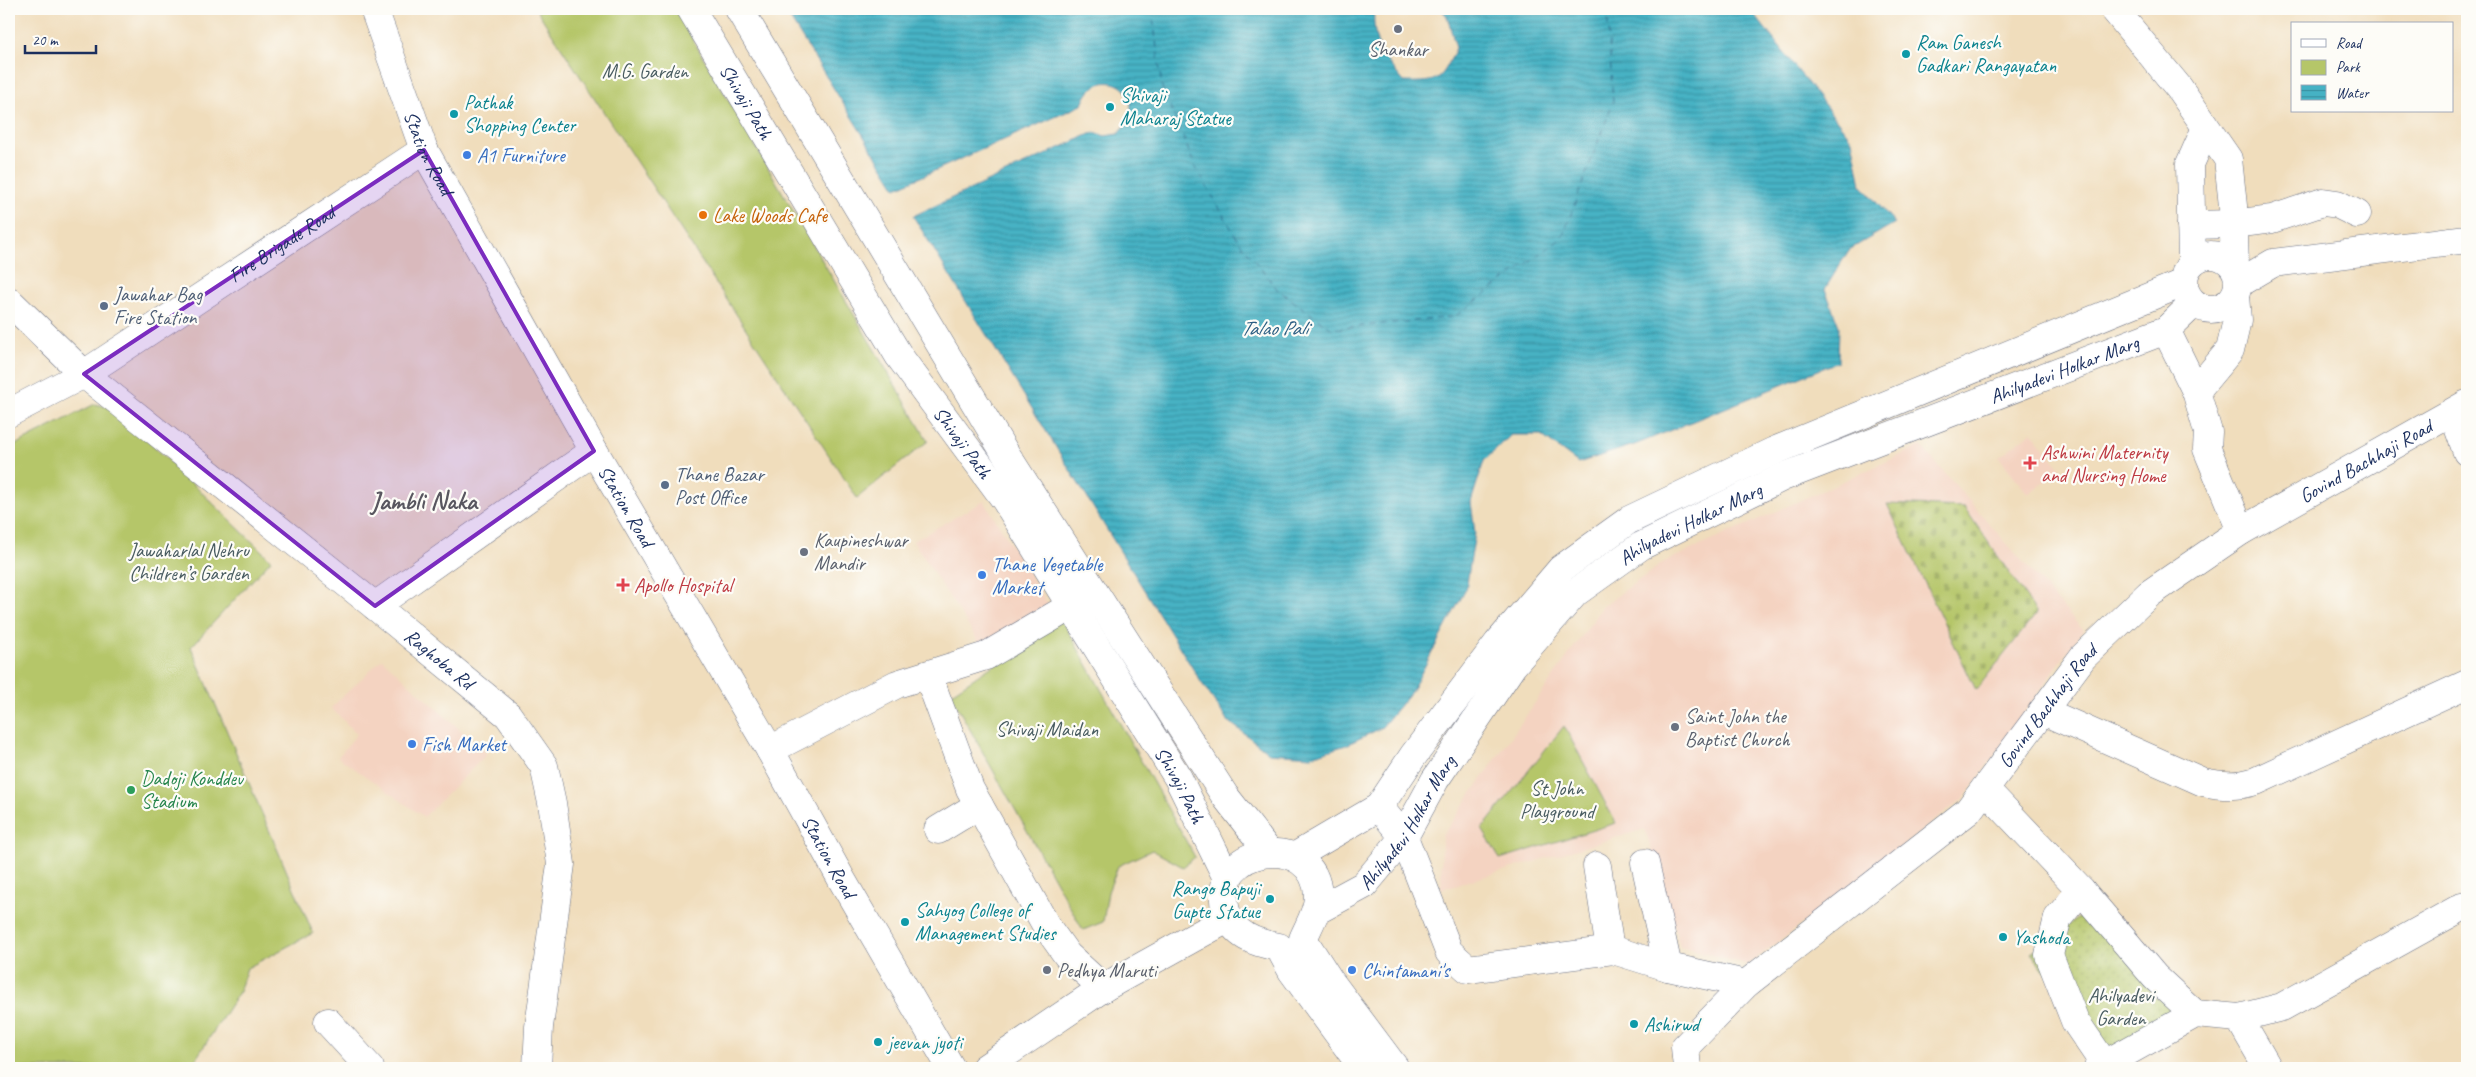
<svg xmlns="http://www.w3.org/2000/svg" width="2476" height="1077" font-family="Caveat,sans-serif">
  <defs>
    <pattern id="cemetery-stones" width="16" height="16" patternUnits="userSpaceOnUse" patternTransform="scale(1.25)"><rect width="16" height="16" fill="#b5c669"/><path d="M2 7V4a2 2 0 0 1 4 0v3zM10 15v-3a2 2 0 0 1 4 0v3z" fill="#9baa5d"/></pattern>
    <pattern id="garden-dots" width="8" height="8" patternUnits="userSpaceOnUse" patternTransform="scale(1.25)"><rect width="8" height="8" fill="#b5c669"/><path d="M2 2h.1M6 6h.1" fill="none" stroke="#9baa5d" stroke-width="1.8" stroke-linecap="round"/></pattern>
    <pattern id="water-rules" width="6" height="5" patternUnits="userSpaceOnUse" patternTransform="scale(1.25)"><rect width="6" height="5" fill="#46b2c4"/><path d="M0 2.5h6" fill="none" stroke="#3a91a2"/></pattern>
  </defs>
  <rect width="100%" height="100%" fill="#fdfcf7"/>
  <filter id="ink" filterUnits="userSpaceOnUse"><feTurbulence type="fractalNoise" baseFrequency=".02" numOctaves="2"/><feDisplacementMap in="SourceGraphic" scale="10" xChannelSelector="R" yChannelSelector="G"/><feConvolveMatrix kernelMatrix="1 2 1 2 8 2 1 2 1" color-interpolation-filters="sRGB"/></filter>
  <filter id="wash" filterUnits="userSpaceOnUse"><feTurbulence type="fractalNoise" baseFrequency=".0096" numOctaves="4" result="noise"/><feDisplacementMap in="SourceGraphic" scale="20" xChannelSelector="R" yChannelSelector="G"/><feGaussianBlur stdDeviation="1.12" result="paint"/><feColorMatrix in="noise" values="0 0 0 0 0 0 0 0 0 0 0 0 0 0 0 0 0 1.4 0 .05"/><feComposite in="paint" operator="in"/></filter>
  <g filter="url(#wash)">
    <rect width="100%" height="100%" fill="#f0ddbc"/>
    <path fill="#f4d3c1" d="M2032,432L2061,469L2028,494L1999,457Z
      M1921,446L2083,630L1964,798L1748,965L1680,946L1645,829L1441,889L1442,836L1603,606L1664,562Z
      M984,501L1051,609L982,647L913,541Z
      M382,659L487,754L424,817L338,757L357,734L331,708Z"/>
    <path fill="url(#cemetery-stones)" stroke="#687a64" d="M1887,504L1964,507L2037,613L1976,690Z"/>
    <path fill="#b5c669" stroke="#687a64" d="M536,9H675L928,441L857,498Z
      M95,404L116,409L271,560L191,647L313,933L247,968L239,992L190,1068H9V448Z
      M1062,620L1195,857L1183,867L1152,850L1118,866L1108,892L1103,922L1083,930L950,694Z
      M1564,726L1616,823L1500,859L1482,829Z"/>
    <path fill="url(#garden-dots)" stroke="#687a64" d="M2086,912L2179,1014L2112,1056L2031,953Z"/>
    <path fill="url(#water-rules)" stroke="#307091" d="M784,9H1374C1372,43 1382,56 1404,82C1441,83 1441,80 1456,48L1447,16L1441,9H1750L1852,140L1861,185L1895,223L1849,250L1825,289L1839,326L1838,362L1637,444L1578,463L1541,435H1511L1484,461L1471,502L1475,533L1466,589L1411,692L1381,728L1346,745L1312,756L1269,753L1227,720L1201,682L913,216L1094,132L1105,136L1118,134C1157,91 1097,59 1082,105L896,188Z"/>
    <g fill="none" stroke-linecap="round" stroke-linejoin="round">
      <path stroke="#2a5d82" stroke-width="1" stroke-dasharray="6 5" stroke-linecap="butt" d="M1152,9L1162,87L1195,166L1238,240L1278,290L1332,329L1454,317L1562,238L1613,102L1607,9"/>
    </g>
  </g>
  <g filter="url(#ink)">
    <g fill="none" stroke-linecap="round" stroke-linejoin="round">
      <g stroke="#666c7f" stroke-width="29">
        <g id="minor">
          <path id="s1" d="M374,9L424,150L594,451L770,750L842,880L951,1068"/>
          <path d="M2191,225L2234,224L2272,219L2323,202L2337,204L2357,214"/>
          <path id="s2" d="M9,301L84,374L375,606L508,715L544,766L552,803L561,864L539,1027L537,1068"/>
          <path d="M2166,330L2196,391L2208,432L2207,449L2241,531"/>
          <path d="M2196,391L2230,350L2237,320L2235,296"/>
          <path id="s3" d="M9,413L84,374L424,150"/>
          <path d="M2453,413L2467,452"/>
          <path d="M375,606L594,451"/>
          <path d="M928,675L970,789L1047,927L1067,955L1103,988"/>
          <path d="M2043,711L2203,782C2222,786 2237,787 2256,781L2467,684"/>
          <path d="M770,750L897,684L986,656L1071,606"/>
          <path d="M1985,789L2081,890L2155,977L2195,1014"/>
          <path d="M1379,807L1404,837L1449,952L1468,969L1613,950L1668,967L1746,984"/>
          <path d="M938,830L979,805"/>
          <path d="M1645,863L1668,967"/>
          <path d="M1597,866L1610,950"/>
          <path d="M2081,890L2058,918L2049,955L2075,1021L2107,1068"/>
          <path d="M2239,1018L2268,1068"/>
          <path d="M328,1022L370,1068"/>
          <path d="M985,1068L1103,988L1229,918"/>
          <path d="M2098,1068L2195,1014L2239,1018L2282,1007L2462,907L2467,906"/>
        </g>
      </g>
      <g stroke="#666c7f" stroke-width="29">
        <g id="major">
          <path id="s4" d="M691,9L899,356L1006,501L1178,778L1228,880"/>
          <path d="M739,9L1004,451L1225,796L1268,851"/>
          <path d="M2114,9L2179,88L2228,159L2233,206L2235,266"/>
          <circle cx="2211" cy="282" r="27"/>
          <path d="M2192,262L2190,164L2206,128"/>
          <path d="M2239,283L2273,263L2467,239"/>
          <path d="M1294,857L1379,807L1413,756L1498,643L1561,569L1629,520L1774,451L2183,283"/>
          <path id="s5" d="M1316,911L1364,885L1404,837L1435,780L1513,665L1575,593L1641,546L1783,477L2166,330L2193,304"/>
          <path d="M1363,1068L1292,971L1279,947C1255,943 1234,936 1226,911C1207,845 1316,829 1318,896C1318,911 1309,925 1303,939L1330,981L1395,1068"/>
          <path id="s6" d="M1687,1068L1685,1047L1746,984L1968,811L2083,657L2149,594L2241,531L2467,404"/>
        </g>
      </g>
      <use href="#minor" stroke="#fff" stroke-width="28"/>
      <use href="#major" stroke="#fff" stroke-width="28"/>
    </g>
  </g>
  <path fill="#7b2cbf" fill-opacity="0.2" stroke="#7b2cbf" stroke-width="4" stroke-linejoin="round" d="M424,150L594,451L375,606L84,374Z"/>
  <g fill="#6b7280" stroke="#fdfcf7" stroke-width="2">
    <circle cx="1398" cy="29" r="5"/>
    <circle cx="804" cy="552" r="5"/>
    <circle cx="1675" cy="727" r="5"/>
    <circle cx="1047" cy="970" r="5"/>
  </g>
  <g fill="#0f9aa8" stroke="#fdfcf7" stroke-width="2">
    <circle cx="1906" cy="54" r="5"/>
    <circle cx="1110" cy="107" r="5"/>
    <circle cx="454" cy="114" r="5"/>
    <circle cx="1270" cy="899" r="5"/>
    <circle cx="905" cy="922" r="5"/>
    <circle cx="2003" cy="937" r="5"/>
    <circle cx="1634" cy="1024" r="5"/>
    <circle cx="878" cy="1042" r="5"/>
  </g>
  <g fill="#3f7fe0" stroke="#fdfcf7" stroke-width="2">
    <circle cx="467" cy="155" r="5"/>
    <circle cx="982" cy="575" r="5"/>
    <circle cx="412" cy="744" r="5"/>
    <circle cx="1352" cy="970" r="5"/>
  </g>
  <circle fill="#e8710a" stroke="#fdfcf7" stroke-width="2" cx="703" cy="215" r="5"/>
  <g fill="#5c6f8a" stroke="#fdfcf7" stroke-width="2">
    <circle cx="104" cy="306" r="5"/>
    <circle cx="665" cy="485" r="5"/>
  </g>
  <g fill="#e0444e" stroke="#fdfcf7" stroke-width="2">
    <path d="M2027.5 455.5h5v5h5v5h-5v5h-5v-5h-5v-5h5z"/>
    <path d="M620.5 577.5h5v5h5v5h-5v5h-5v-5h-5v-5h5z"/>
  </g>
  <circle fill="#2e9e5b" stroke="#fdfcf7" stroke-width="2" cx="131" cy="790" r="5"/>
  <g text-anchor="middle" stroke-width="4.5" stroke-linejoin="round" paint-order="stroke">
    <g font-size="20" fill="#0d838f" stroke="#fdfcf7" text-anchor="start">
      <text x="1916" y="49">Ram Ganesh<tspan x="1916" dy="23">Gadkari Rangayatan</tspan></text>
      <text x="1120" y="102">Shivaji<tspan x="1120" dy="23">Maharaj Statue</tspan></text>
      <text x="464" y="109">Pathak<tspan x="464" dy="23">Shopping Center</tspan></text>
      <text x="1260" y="895" text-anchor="end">Rango Bapuji<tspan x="1260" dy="23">Gupte Statue</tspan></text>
      <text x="915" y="917">Sahyog College of<tspan x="915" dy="23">Management Studies</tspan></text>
      <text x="2013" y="944">Yashoda</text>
      <text x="1644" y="1031">Ashirwd</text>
      <text x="888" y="1049">jeevan jyoti</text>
    </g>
    <g font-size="20" fill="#5b616d" stroke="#fdfcf7" text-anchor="start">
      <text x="1398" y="56" text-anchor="middle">Shankar</text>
      <text x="814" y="547">Kaupineshwar<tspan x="814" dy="23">Mandir</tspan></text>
      <text x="1685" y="723">Saint John the<tspan x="1685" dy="23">Baptist Church</tspan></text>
      <text x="1057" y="977">Pedhya Maruti</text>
    </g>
    <g font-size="20" fill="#495c61" stroke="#fdfcf7">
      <text x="645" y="78">M.G. Garden</text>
      <text x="189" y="557">Jawaharlal Nehru<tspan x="189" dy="23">Children’s Garden</tspan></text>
      <text x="1047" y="736">Shivaji Maidan</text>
      <text x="1557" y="795">St John<tspan x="1557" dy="23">Playground</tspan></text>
      <text x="2121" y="1002">Ahilyadevi<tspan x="2121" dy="23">Garden</tspan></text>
    </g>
    <g font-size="20" fill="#1b2f5e" stroke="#fdfcf7">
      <text dy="7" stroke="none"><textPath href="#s4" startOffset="108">Shivaji Path</textPath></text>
      <text dy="7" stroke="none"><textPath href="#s1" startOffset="154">Station Road</textPath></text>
      <text dy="7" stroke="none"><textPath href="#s3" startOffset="321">Fire Brigade Road</textPath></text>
      <text dy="7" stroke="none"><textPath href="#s5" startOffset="956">Ahilyadevi Holkar Marg</textPath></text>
      <text dy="7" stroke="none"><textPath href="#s4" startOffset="512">Shivaji Path</textPath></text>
      <text dy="7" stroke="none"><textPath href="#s6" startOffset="928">Govind Bachhaji Road</textPath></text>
      <text dy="7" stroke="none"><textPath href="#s1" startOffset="559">Station Road</textPath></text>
      <text dy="7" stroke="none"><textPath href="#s5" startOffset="551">Ahilyadevi Holkar Marg</textPath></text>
      <text dy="7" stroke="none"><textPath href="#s2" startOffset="560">Raghoba Rd</textPath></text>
      <text dy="7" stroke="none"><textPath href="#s6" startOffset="522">Govind Bachhaji Road</textPath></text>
      <text dy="7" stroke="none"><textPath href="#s4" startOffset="918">Shivaji Path</textPath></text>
      <text dy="7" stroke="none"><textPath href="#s5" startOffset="131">Ahilyadevi Holkar Marg</textPath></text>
      <text dy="7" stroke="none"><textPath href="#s1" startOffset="964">Station Road</textPath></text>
    </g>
    <g font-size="20" fill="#366cbe" stroke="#fdfcf7" text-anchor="start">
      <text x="477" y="162">A1 Furniture</text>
      <text x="992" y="571">Thane Vegetable<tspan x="992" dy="23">Market</tspan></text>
      <text x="422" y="751">Fish Market</text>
      <text x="1362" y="977">Chintamani's</text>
    </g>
    <g font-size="20" fill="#c56008" stroke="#fdfcf7" text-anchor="start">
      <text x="713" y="222">Lake Woods Cafe</text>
    </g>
    <g font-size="20" fill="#4e5e75" stroke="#fdfcf7" text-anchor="start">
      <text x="114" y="301">Jawahar Bag<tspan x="114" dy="23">Fire Station</tspan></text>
      <text x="675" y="481">Thane Bazar<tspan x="675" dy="23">Post Office</tspan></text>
    </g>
    <g font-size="20" fill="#be3a42" stroke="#fdfcf7" text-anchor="start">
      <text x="2041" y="459">Ashwini Maternity<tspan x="2041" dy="23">and Nursing Home</tspan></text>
      <text x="634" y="592">Apollo Hospital</text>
    </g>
    <g font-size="20" fill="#27864d" stroke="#fdfcf7" text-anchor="start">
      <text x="141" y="785">Dadoji Konddev<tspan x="141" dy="23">Stadium</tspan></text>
    </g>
    <g font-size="21" font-style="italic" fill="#2a5d82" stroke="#fdfcf7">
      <text x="1274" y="335">Talao Pali</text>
    </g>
    <g font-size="25" font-weight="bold" fill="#595760" stroke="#fdfcf7">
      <text x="424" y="509">Jambli Naka</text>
    </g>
  </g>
  <rect width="2476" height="1077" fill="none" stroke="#fdfcf7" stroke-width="30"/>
  <rect x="2291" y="22" width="162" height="90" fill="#fdfcf7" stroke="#a3aaba"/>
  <rect x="2301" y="39" width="25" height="8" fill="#ffffff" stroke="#a3aaba"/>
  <text x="2336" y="48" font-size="15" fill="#1b2f5e">Road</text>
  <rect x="2301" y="60" width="25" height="15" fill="#b5c669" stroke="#a3aaba"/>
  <text x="2336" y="72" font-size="15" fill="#1b2f5e">Park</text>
  <rect x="2301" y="85" width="25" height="15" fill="url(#water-rules)" stroke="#a3aaba"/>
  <text x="2336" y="98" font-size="15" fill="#1b2f5e">Water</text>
  <path d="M25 45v8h71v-8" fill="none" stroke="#1b2f5e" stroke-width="2.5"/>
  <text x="32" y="45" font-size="15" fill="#1b2f5e" stroke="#fdfcf7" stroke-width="4" paint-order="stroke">20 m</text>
</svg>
